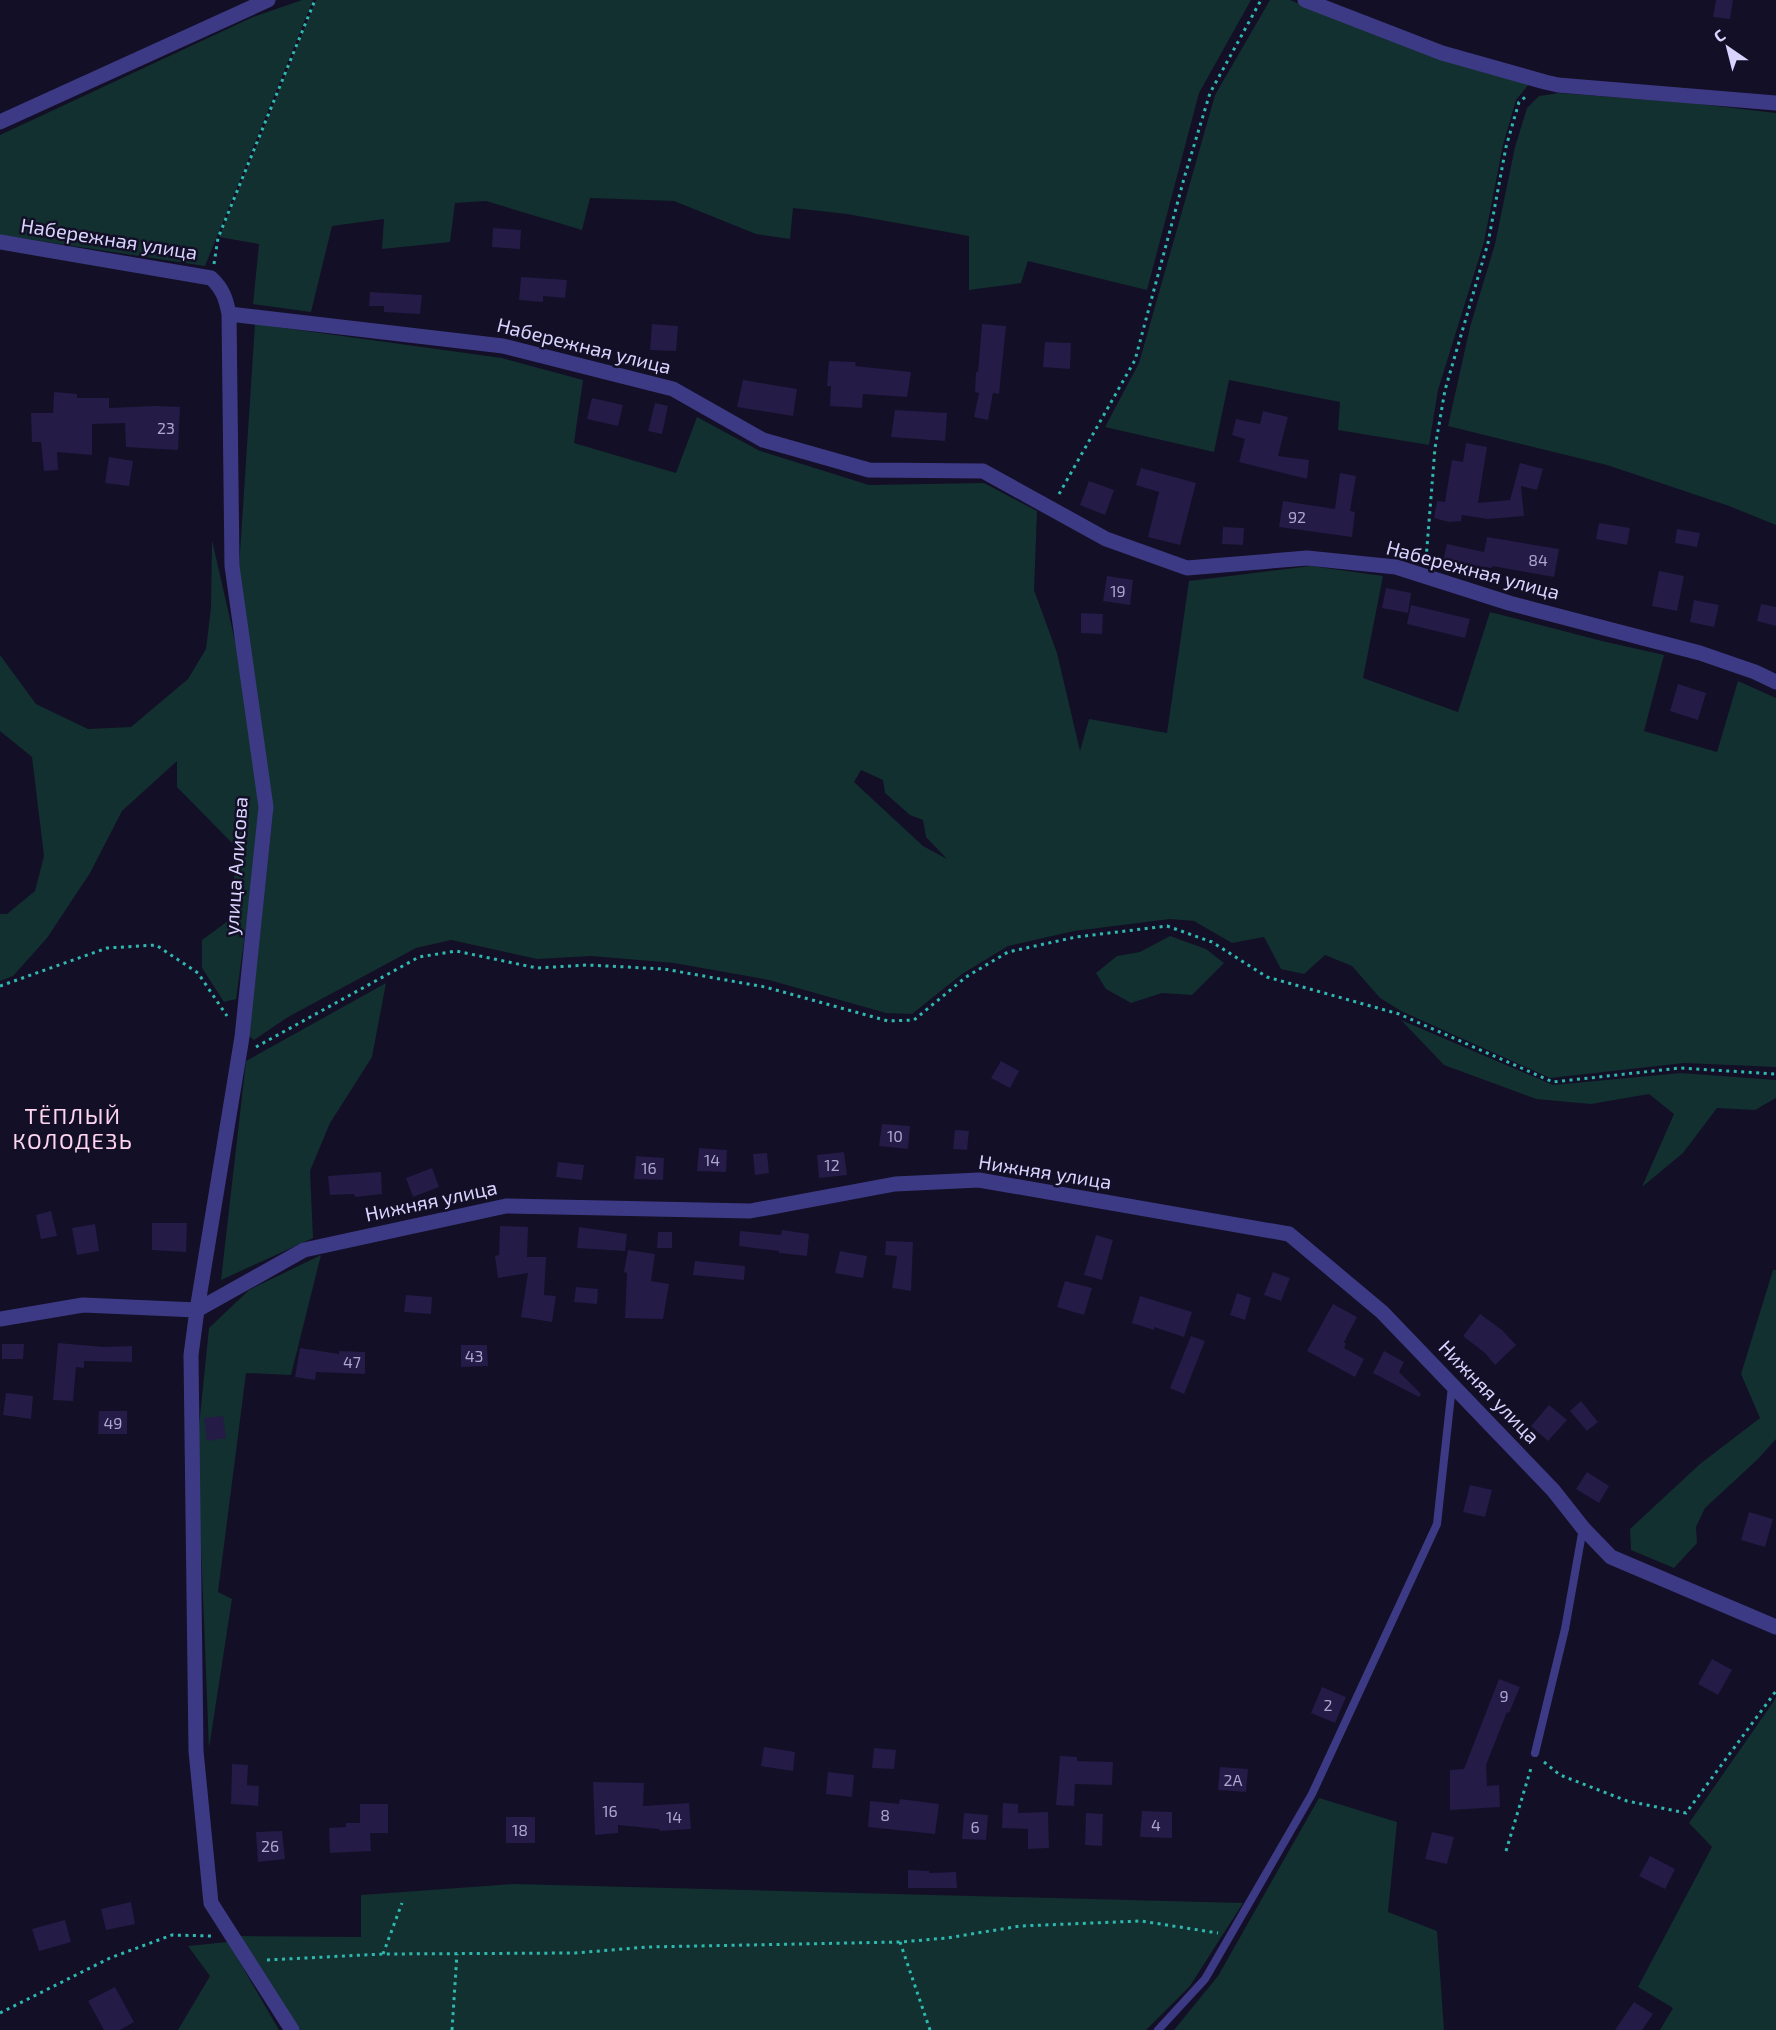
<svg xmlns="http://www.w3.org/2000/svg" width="1776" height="2030" font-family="'Exo 2',sans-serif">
  <rect width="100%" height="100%" fill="#130f26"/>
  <path fill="#12302f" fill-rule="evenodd" d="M302,0H313L205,266L0,235V135L253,17Z
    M316,0H1251L1199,93L1147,290L1028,261L1021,283L969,290V236L847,214L793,208L790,239L756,234L674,201L590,198L582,230L486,201L455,203L450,242L382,249L384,219L332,226L311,312L253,304L259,244L219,237Z
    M1270,0H1290L1442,59L1529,84L1516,100L1503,145L1484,242L1438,390L1429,445L1338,430L1340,402L1229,380L1214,452L1105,427L1139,363L1215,95Z
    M1559,93L1690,103L1776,113V525L1729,506L1607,465L1448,426L1470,327L1495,244L1515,147L1527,108L1539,96Z
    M255,324L502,358L583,380L574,443L676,473L697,417L760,451L869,485L984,483L1037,511L1034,590L1057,653L1080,751L1089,719L1167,733L1189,581L1311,566L1383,576L1363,678L1458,712L1490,612L1602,641L1664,655L1644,731L1717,752L1738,681L1776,698V1067L1684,1063L1550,1078L1401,1011L1380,998L1352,966L1325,955L1304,974L1281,969L1264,937L1232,943L1194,921L1170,919L1074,931L1008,946L962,974L912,1014L886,1013L769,980L674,963L591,956L537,959L451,940L416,948L288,1017L254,1040L249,1036L273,812L239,568ZM861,770L883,780L885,793L910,815L923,820L926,837L947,859L923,846L854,782Z
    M212,540L240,663L262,812L236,999L224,1002L202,968V940L228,921L238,849L177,787V761L122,811L90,873L47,938L13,976L0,981V914H7L35,891L44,856L32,757L0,731V655L36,704L88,729L131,727L188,679L206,649L211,608Z
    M1170,936L1206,949L1224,963L1192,995L1162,993L1131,1003L1106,989L1096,973L1117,956L1140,952Z
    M386,983L372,1057L330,1123L310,1171L313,1238L221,1280L246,1061Z
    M1401,1020L1553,1085L1681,1073L1776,1080V1098L1755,1110L1717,1108L1683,1153L1642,1187L1674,1114L1649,1094L1591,1104L1536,1099L1444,1065Z
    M321,1255L291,1375L246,1373L218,1592L232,1599L209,1748L197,1446L209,1328L249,1290Z
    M1773,1270H1776V1439L1758,1459L1705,1508L1696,1527L1697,1543L1674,1568L1631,1550L1630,1529L1700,1464L1760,1418L1741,1374Z
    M1776,1698V2030H1660L1673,2008L1638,1987L1712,1847L1689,1823Z
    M1319,1798L1397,1822L1388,1912L1437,1931L1444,2030H1174L1218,1976Z
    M514,1884L1243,1903L1190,1986L1146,2030H300L238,1936L361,1937V1895Z
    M228,1942L279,2030H178L210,1976L188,1946Z"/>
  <path fill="#241b47" d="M1716,0H1733L1730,19L1713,17Z
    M493,228L521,230L520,249L492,247Z
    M521,277L567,280L565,298L543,296V302L519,300Z
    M370,292L422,295L420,314L384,312V306H369Z
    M652,324L678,326L676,351L650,350Z
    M982,324L1006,326L999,394L993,393L988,420L974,417L979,393L975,392L976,372H978Z
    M1045,342L1071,343L1070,369L1043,367Z
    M829,361L856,362L855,366L911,372L907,397L863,394L862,408L830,406L831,386H827Z
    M743,380L797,389L793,416L737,407Z
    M54,392L77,394V398H109V408L154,406L180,407L178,450L126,447L125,423L92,424V455L57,452L58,470L44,471L41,442H32L31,413H53Z
    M592,398L623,405L618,426L587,419Z
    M655,403L668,406L662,434L648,431Z
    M895,410L947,413L945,441L891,437Z
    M1263,411L1288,417L1278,456L1309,460L1307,479L1239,462L1245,439L1232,435L1236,419L1260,424Z
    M1466,443L1487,447L1478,503L1510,500L1520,463L1543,469L1537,490L1521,486L1524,516L1488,519L1462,515L1461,521L1449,522L1434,518L1437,501L1445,502L1452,460L1463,462Z
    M109,457L133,461L129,486L105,483Z
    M1141,468L1196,483L1180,545L1148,537L1159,492L1136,485Z
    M1340,473L1356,476L1350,511L1355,512L1352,537L1279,527L1283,501L1335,509Z
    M1089,481L1114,490L1105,515L1080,505Z
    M1599,523L1630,528L1627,545L1596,539Z
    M1223,527L1244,528L1243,545L1222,544Z
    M1677,529L1700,533L1697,547L1675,543Z
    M1487,537L1559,549L1554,577L1492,566V568L1443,561L1447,544L1484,552Z
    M1659,571L1684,576L1677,611L1652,606Z
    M1107,576L1133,580L1130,605L1103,601Z
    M1386,588L1411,593L1408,613L1382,608Z
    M1694,600L1719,605L1714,627L1690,622Z
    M1761,604L1776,607V626L1757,621Z
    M1411,605L1470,619L1465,638L1407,624Z
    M1081,613L1103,614L1102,634L1081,633Z
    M1678,684L1706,693L1698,720L1670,711Z
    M1001,1061L1019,1071L1010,1088L991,1078Z
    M882,1124L910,1126L908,1149L879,1146Z
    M955,1130L969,1131L967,1150L953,1149Z
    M699,1148L727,1150L726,1172L697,1171Z
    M844,1152L847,1175L819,1178L817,1155Z
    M767,1153L769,1173L755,1175L753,1154Z
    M636,1156L664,1158L663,1180L634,1179Z
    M558,1162L584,1165L582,1180L556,1177Z
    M432,1168L439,1187L413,1197L406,1178Z
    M381,1172L382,1194L355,1197L354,1194L330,1195L328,1176Z
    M51,1211L57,1236L41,1239L36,1215Z
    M152,1223H187L186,1252L152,1250Z
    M95,1224L99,1251L77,1255L72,1228Z
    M500,1226L528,1227L527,1257H546L544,1295L556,1296L552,1322L521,1317L528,1273L498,1278L495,1256L499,1255Z
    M579,1227L627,1234L625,1251L577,1248Z
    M782,1230L809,1234L807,1256L779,1253V1251L739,1246L740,1231L781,1235Z
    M658,1232H672V1248H657Z
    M1096,1235L1113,1240L1102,1280L1084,1275Z
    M886,1241L913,1242L911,1291L892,1288L897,1256L885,1255Z
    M628,1250L655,1254L651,1281L669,1284L663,1319L625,1318L627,1273L624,1272Z
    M840,1251L867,1256L863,1278L835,1273Z
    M695,1261L745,1266L744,1280L693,1275Z
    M1273,1272L1290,1278L1281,1301L1264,1295Z
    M1065,1281L1092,1288L1084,1315L1057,1307Z
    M576,1287L598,1289L597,1304L574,1302Z
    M1237,1293L1251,1298L1245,1320L1230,1315Z
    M406,1295L432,1297L431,1314L404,1312Z
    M1140,1296L1192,1312L1184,1337L1154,1327V1330L1132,1323Z
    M1333,1304L1357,1317L1344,1342L1346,1344L1344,1348L1364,1359L1355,1377L1307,1351Z
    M1480,1314L1502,1330L1516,1345L1495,1365L1485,1353L1463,1336Z
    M1191,1336L1205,1341L1184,1394L1170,1388Z
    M58,1343L104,1347L132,1346V1362L84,1361V1368L76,1367L73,1401L53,1400Z
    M2,1344H24L23,1359H2Z
    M461,1345H487L488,1366L461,1367Z
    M300,1348L339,1354V1351L365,1352V1374L316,1372L315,1380L295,1377Z
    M1384,1351L1404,1362L1399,1372L1421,1394L1419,1397L1373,1373Z
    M6,1393L33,1396L31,1419L3,1415Z
    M1581,1401L1598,1422L1587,1431L1570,1411Z
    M1549,1405L1567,1420L1548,1441L1531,1426Z
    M99,1411H127V1434H98Z
    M223,1416L226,1438L207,1441L204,1418Z
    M1587,1472L1609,1486L1599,1503L1576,1489Z
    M1470,1485L1492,1490L1485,1517L1463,1512Z
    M1749,1512L1773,1519L1765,1547L1741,1540Z
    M1712,1659L1732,1670L1718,1695L1698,1684Z
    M1499,1679L1520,1687L1509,1713L1507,1712L1486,1765L1487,1786L1499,1785L1500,1807L1450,1810V1770L1464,1769Z
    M1322,1687L1346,1697L1335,1723L1311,1713Z
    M764,1747L795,1752L793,1771L761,1766Z
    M874,1748L896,1750L894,1769L872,1768Z
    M1060,1756L1077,1757V1761L1113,1762L1112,1785L1075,1784L1074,1806L1056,1805Z
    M232,1764L248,1765L247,1785L259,1786L258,1806L231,1804Z
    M1220,1767L1248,1769L1246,1792L1218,1790Z
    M828,1772L854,1775L852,1797L826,1794Z
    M593,1782L644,1783L643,1806L689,1803L691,1829L660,1831L659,1829L618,1825V1833L595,1835Z
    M900,1799L939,1804L935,1834L868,1827L870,1801L899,1804Z
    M1003,1803L1018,1804V1813L1048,1812L1049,1848L1028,1849V1829L1002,1828Z
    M360,1804H388V1833H370L371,1851L330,1853L329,1828L346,1827V1823H360Z
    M1142,1811L1172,1812V1838L1140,1837Z
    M964,1813L988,1815L986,1840L962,1839Z
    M1086,1813L1103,1814L1102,1846L1085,1845Z
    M506,1817H535V1843H506Z
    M282,1831L285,1859L258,1862L256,1832Z
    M1432,1832L1454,1837L1447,1864L1425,1859Z
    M1650,1856L1675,1869L1665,1889L1639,1876Z
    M908,1870L929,1871V1873L956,1872L957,1888H908Z
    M131,1902L135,1924L106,1930L101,1909Z
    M65,1920L71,1942L39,1951L32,1929Z
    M115,1987L134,2022L120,2030H104L88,2001Z
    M1634,2002L1653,2014L1642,2030H1615Z"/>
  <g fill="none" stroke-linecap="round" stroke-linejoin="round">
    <path stroke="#2fb8b0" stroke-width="3" stroke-dasharray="3 4.5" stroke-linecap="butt" d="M214,264L218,238L315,0
      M1059,494L1135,360L1185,175L1210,93L1261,0
      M1426,559L1435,448L1445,390L1488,243L1506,147L1519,102L1528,95
      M0,986L107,948L156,945L198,973L227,1016
      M256,1047L419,957L456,951L537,968L588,965L664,969L765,987L888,1021L914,1020L966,977L1008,952L1076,937L1167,926L1212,942L1267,977L1399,1014L1553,1082L1680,1068L1776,1074
      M1544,1762L1560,1775L1627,1801L1686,1813L1776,1691
      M1506,1851L1532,1765
      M900,1942L930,2030
      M383,1954L402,1903
      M267,1960L383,1954L575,1953L647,1947L900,1942L947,1938L1020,1926L1141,1921L1218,1933
      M0,2013L110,1958L172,1935L212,1936
      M452,2030L457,1954"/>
    <path stroke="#3d3a85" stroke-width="8" d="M1535,1753L1565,1629L1583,1528
      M1158,2030L1205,1979L1312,1794L1437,1524L1452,1386"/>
    <path stroke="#3d3a85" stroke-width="15" d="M1305,0L1442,53L1545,82L1558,85L1776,103
      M0,122L268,0
      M0,242L211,278C223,289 226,299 229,314L503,346L673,389L763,440L869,470L983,471L1106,539L1187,568L1307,558L1396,567L1509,603L1700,653L1755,672L1776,682
      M229,314L232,566L266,807L242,1037L197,1310L191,1355L196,1751L211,1903L292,2030
      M0,1319L83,1305L197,1310L304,1250L506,1206L750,1211L895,1184L979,1180L1289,1234L1382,1312L1553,1490L1583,1528L1611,1557L1776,1627"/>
  </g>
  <g text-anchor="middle" stroke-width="5" stroke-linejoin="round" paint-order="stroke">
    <g font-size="16" fill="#aca6d1">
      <text x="166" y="434">23</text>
      <text x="1297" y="523">92</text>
      <text x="1538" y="566">84</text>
      <text x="1118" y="597">19</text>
      <text x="895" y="1142">10</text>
      <text x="712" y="1166">14</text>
      <text x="832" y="1171">12</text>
      <text x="649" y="1174">16</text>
      <text x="474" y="1362">43</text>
      <text x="352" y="1368">47</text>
      <text x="113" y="1429">49</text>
      <text x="1504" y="1702">9</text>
      <text x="1328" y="1711">2</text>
      <text x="1233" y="1786">2А</text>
      <text x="610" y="1817">16</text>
      <text x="885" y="1821">8</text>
      <text x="674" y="1823">14</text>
      <text x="1156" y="1831">4</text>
      <text x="975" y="1833">6</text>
      <text x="520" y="1836">18</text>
      <text x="270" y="1852">26</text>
    </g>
    <g font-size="20" fill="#d9d4ff" stroke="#130f26">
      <text transform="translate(109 239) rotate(9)" y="7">Набережная улица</text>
      <text transform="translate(584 346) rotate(14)" y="7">Набережная улица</text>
      <text transform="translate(1473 570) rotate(15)" y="7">Набережная улица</text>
      <text transform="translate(236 866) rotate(-86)" y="7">улица Алисова</text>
      <text transform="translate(1045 1172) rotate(9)" y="7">Нижняя улица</text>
      <text transform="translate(431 1201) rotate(-12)" y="7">Нижняя улица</text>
      <text transform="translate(1489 1392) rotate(46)" y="7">Нижняя улица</text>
    </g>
    <g font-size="22" letter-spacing="1.5" fill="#ffd6f0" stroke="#130f26">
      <text x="73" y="1124">ТЁПЛЫЙ<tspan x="73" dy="25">КОЛОДЕЗЬ</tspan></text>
    </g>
  </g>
  <g transform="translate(1728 48) rotate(325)" stroke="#130f26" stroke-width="4.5" paint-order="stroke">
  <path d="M0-4.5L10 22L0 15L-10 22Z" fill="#d9d4ff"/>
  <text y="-9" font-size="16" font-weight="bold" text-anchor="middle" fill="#d9d4ff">С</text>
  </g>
</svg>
